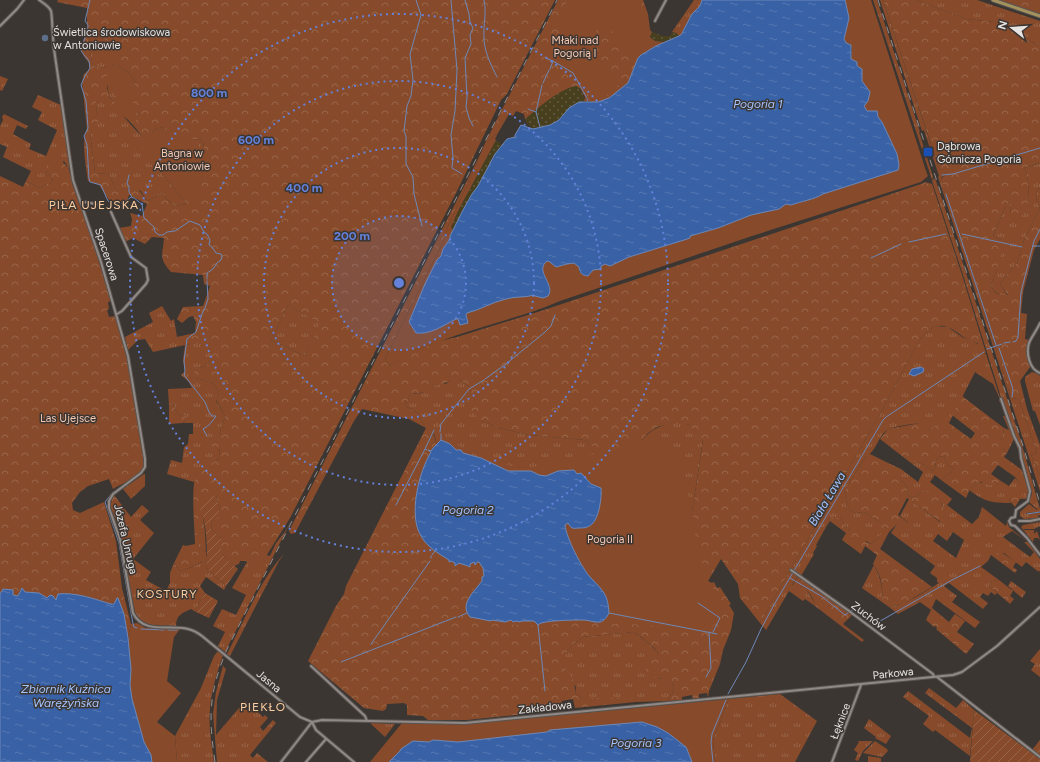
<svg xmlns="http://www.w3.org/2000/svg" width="1040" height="762" font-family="Figtree,sans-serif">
  <defs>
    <pattern id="grass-tufts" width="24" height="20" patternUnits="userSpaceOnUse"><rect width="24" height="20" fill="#874b2b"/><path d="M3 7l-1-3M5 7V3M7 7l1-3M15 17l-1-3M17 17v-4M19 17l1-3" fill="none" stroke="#986549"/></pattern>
    <pattern id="forest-crowns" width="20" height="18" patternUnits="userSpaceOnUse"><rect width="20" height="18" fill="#874b2b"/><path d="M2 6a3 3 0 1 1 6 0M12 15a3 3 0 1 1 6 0" fill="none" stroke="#986549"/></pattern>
    <pattern id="wetland-marsh" width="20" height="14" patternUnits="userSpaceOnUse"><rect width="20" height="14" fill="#874b2b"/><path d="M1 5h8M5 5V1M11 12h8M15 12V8" fill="none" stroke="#986549"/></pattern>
    <pattern id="sand-dots" width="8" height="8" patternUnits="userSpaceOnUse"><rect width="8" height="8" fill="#483f1f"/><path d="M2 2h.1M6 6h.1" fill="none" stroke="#625b3f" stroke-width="1.8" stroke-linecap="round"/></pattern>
    <pattern id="garden-furrows" width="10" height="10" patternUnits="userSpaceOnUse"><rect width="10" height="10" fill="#874b2b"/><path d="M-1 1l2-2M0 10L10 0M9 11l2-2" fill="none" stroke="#986549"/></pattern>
    <pattern id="water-ripples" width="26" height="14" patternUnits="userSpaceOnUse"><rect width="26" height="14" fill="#3961a6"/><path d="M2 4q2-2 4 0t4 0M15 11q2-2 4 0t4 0" fill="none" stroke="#5678b2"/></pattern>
  </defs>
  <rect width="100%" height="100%" fill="#3c3633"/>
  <path fill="url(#grass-tufts)" fill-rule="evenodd" d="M694,0H702L700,6L692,14L681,35L679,36L676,33L672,32Z
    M873,0H877L920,132H919L933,177L932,180Z
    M880,0H883L939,169L945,172L946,174L941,178L970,265L1011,398L1019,399L1037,453L1031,455L1040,476V491L938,177L939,176L924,130L922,131Z
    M916,0H977L1040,21V45L1021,38L1003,23L967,19Z
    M93,35L106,40L113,46L112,65C122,67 131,72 135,82L130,88V98L136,104L139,113L136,117L133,118C128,113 112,102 110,97C106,88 108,77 107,68L93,66L88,43Z
    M0,76L8,79L2,91L0,90Z
    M38,95L61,105L69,162V169L64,161L46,171L53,180L50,184H46L40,188L26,181L31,171L3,157L7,147L0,144V126L3,120L2,117L4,114L28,126L26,129L17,125L13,134L31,144L29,149L46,156L57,130L38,120L42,112L32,107Z
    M102,98L116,108L142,137L143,147L153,166L161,157L152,136L154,130L162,127C174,136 185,143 200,139L203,141L207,173L201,175L159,170L187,204L174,206L162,194L147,201L141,191L129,188L123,193L116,191L109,174L95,173L90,133C98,126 96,112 96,102Z
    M1040,163V188L1037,190L1036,198L1040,208L1025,237L1017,263L1005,277L1000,284L1008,296C999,296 996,294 991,286L997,269L1001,240L993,236L1005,207L1008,202L1011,204L1010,215L1021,216C1031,202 1030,184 1025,168Z
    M934,178V180L935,178L1020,438L1040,509V512L1026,513V514L1040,513V515L1038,516L1039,518L1024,519L1020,516V512L1029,504L1037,510H1038L1029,502L1032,494L1031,488L1027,477L1021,457V448L1015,435L1004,404L1003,398H1001L999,391L963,275L932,181Z
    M925,182L932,184L962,275L986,353L984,354H986L1002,404L999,401L1000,399L993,384L975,372L949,423L947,419L927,431L920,423C912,424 896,426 889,429C878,434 877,452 865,457L845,490L847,508L855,513L864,512L881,523V535L871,544L850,531L840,518H829L826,527L816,545L817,546L813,553L814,554L801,576L799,574L792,585C804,586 805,587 811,597C813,601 815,602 815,606L805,599L803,601L789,591L766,630L760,623L881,412L920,339L934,326L948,327L962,337L978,344L957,267L930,186L924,183L922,184Z
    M288,305L321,323L305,356L271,340Z
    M162,306L171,321L174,319L177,337L186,345L204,341L211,350V358L207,365L199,368L196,378L213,383L219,393L216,401L225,416L219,435L220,458L197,474L194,482L167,474L171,460L182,463L184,447L188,444L189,434H193V423H183L186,420L184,415L177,414L174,404L169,406L168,389L192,388L188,381L181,375L185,371L183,360L185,345L153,352L145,339L138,340L128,350L125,337L153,322L149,313Z
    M1032,372L1038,374L1040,376V425L1035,411H1033L1025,381V377Z
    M450,380H460L469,387L482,421L500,428L529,435L585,440L590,445L640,443C651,428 661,426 678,420L689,425L703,439L691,519L558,471L498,466L481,458L466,454L441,440L437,444L434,434L425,427L418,413L407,407L405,404L408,401L410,394L422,393L431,387L438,384H446Z
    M1003,416L1007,417L1018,443L1019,452L1014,439L1007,453L1003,448V441L1001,439L1003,435L1004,428L1009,430Z
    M944,456L948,466L953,468L950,473L941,480L935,475L930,482L952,499L947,505L972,524L979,517L982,507L1006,526L1007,522L1009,527L1026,541L1012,531L1003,537L1030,557L1034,552L1024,542H1028L1040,559V571H1038L1040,573L1026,562L1022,567L1004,553L991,555L988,561L981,567L999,580L992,581L989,586L997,593L995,595L991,592L988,596L983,593L980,597L988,603L983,609L949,583L944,586L957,596L952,602L980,622L975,628L936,599L931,610L920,602L898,614L889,607C907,604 923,593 939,583L937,582V578L930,573L935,566L891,533L897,524L909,523L900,516L909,499L940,522C951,504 937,498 922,491L917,496L912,498L907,494L908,488L886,462L901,469L918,482L923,472L911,463C919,460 926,466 932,471L935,469L936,460L939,457ZM953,532L964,540L956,558L933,541L938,534L947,541Z
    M1022,470L1029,489L1028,492H1026L1028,493L1026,499L1012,498L1009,500L1011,503C992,503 985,502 969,490C976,480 985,483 997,484L1001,481L1009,486L1015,478L1019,483L1027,485Z
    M144,474H145V486L131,499L123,489Z
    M142,505L149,511L140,520L154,533L133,559L151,572L146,580L166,591L170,583V573L174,563L180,571C190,569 198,563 207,560L206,568L226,586L224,590L206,577L200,586L205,593L199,603L196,612L191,609C182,613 176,615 176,626C160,625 143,628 135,612L119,529L122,525L126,526L129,528L125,516L124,508L131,517Z
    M1040,522V526L1034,529H1024V530H1034V534L1037,531L1040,540L1038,538H1034L1033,542L1021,527L1023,525Z
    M290,523L225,652L218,646L225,632L213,626L222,609L236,615L246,595L232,588L247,562L252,565L263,561L266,555L270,556L276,543L284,533Z
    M205,532L206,552L199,548L195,535Z
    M284,554L279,561L230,656L227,654C243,623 261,578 284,554Z
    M874,565C881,578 883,588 882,602L862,588Z
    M1011,581L1026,592L1022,598L1008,586Z
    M633,632C643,638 651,645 658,653L656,660L659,679L665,678L672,682L674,690L667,701L636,702L631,698H582L575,694L576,687L563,666V657L572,645L583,637Z
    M1040,649V677L1031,670L1035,664L1030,661Z
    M218,651L223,655C217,673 211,691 210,709C208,727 212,745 214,762H177L175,736L201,688L214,656Z
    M223,666L226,669L217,700L216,735L245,701L248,704L245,709L249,711L253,707L263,717L265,715L268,718L260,727L263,731L273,720L276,723L250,755L253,758L257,753L268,762H217L213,714L216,692Z
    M929,688L956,708L963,700L974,710L970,756L935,730L933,732L923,724L929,716L903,697L908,691L970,738L972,728L925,693Z
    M780,694L817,721L795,762H715L713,740L729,699Z
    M869,719L891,736L886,744L875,738L876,737L864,728Z
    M372,723L395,724L385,737L371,724Z
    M858,741H873L863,751L858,761L855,760L858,753L854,750L859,742Z
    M875,741L887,749L888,751L882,757L863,753Z"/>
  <path fill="url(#forest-crowns)" fill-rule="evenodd" d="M58,0H555L507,94L501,100L456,193L290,518L263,561L254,567L246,561H240L239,564L234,566L223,555L224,554L221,548V538L211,529L212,521L220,512L216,495L202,511L205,532L196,535L199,548L206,552L207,560C197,563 190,569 180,571L174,563L183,545L186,546L195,544C195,531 190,482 197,474C203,468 213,463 220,458V449L212,447L210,440L219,435L225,416L216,400L219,393L213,383L196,378L194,372L199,368L207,365L211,358V350L204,342L186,345L177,337L195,333L196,322L193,316L189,317L182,323L177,319L183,307L203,306L210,286L204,284L203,275L171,272C158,258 163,255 164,238L152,237L145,244L133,238L125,242L119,228L131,226L132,219L130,213L142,216L147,204L129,195L126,204L109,200L99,185L88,181C86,166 81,142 87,129L82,82L84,74L89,70V63L83,55L81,49L87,28V8L57,2ZM93,35L106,40L112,46L108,51L112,65C122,67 131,72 135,82L128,93C130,100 136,105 139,113L136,117L133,118L110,98L107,88L108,82L113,79L114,72L107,68L93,66L88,43ZM102,99C112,105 138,126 142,138C143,143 142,149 141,154L147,162L153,166L161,157L152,136L154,130L162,127C176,138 182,143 200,139L203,141L207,172L201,175L162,163L159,170L187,204L174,206L162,194L147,201C140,190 135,183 123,192L116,191L109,174L95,173L90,133L94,129L99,120L96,113V102ZM288,305L320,323L305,356L271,340Z
    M558,0H643L648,14L650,30L652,32L650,37L655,41L666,42L641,55L638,58L628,83L624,88L609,98L603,101L594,102L584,101L585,97L580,88L545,103L525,119L524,114L516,111L513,116L509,114L498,133L485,143Z
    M883,0H916L967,19L1003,23L1021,38L1040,45V163L1036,164L1025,168C1030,181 1033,218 1013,221L1010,215L1011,204L1008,203L1005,207L993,236L1001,240L1004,245L997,269L991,286C996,294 997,296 1008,295L1000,284L1005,277L1017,263L1025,237L1040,208L1036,198L1037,190L1040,188V239L1034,250L1023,292L1021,313L1027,314L1025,339L1029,340L1027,345L1030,367L1020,381L1027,409L1040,445V476L1031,455L1037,453L1019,399L1011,398L970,265L941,179L946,174L939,169L937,162Z
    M997,0H1040V15Z
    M482,151L469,181L448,226L444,240L385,359L389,366L411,353L439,341L457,337L547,309L924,183L929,184L932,190L982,343C968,345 958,330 947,327C944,325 938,326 934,326L920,339L881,412L760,623L740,598L738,584L721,559L708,581L712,583L714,582L717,588L720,587L731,604L729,605L734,613L731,630L723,650L720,664L709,691L708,698L707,693L699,694V698L693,699L692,695L682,697V700L667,701L674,690L672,682C665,678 659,679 651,677L645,668L646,662L651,659L655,660L658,653L653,647L641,637L633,632L583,637L572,645L564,656L563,666C571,675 576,682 575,694L582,698H632L636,702L575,708L573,699L562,701V710L467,720H428L423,716L407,715V705L404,703L387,704L386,709L383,711L364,708L308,661L336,606L344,594L346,586L426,428L409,419L362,409L354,421L295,533L291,534L289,531ZM450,380H460L469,387L467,405L473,413L482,421L500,428L529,435L585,440L590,445L613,452L640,443L647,434L657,427L678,421L689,425L703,440L691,519L459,563L418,529C413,505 418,473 431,452L429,450L431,451L437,444L431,428L425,427L418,413L407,407L405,404L408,401L410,394L427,392C435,382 443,387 450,380Z
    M61,160L69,169L73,186L91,236L111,301L108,302L109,309L107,310L109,317L116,316L130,369L144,455C144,459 145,464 143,468C138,479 122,483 113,489L109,479L88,486L80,492L72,503L73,510L80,513L104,502L116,541L122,588L131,624L128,638L124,614L115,602L111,604L85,596L56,600L47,598L39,593L25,592L21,589L18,596L13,595V590L3,589L0,594V176L23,187L26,181L40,188L46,184H50L53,180L46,171L47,165Z
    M962,396L1004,428L1003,435L1001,439L1003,441V448L1007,453L1004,457L1022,470L1027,486L1025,487L1019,483L1015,477L998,465L991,474L1001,481C994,487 988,486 981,482C969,487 971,488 966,498L941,480L950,473L953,468L948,466L944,456L939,457L936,460L935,469L932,471C926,466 919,460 911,463L880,439L888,429L920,423L924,424L927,431L947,418L949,423L971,439L975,433L952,415Z
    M174,404L177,414L184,415L186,416V420L183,423L169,424V406Z
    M870,454L886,462L901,472L902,481L908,488L907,494L912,498L917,496L922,491H929L938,498L944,508V514L941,522L907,498L898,515L910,524H897L889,532L880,549L932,587L905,603L889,607L882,602C883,589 882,575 873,564L877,555L865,546L861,554L842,540L846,533L830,521L826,527L829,518H840L850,531L855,530L864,533L866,542L871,544L881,535V523L864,512L855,513L847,508L845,490L865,457Z
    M1020,493L1023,496L1024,498L1020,499L1015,507L1009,500L1014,495Z
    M114,495L124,508L125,516L132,523L135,530L133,531L126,526L122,525L119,529L110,505Z
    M1001,552L1016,562L1013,567L1017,570L1015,573L991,555Z
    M798,576L852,615L843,624L864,640L862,642L815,606C814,598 808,590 801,586L797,588L792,586Z
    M999,580L1013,591L1010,596L1014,599L1010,604L989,586L992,581Z
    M932,608L949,622L955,614L965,621L957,632L974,644L966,654L936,629L937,628L936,626L934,627L926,620Z"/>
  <path fill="url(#wetland-marsh)" d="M78,489L73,499L63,510L64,511C59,517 64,522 63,528C59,518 61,512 65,503L54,496L62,500L64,499L66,503H68L74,492Z"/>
  <path fill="url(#sand-dots)" d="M652,32L663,36H670L672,32L676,33L679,36L666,42L655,41L650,37Z
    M574,86H577C581,89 585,96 584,101C566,104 567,116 554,124C548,127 540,127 533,129L527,123L525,119C540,107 555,92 574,86Z
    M496,140L502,145L495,154L478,186L472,194L453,231L451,227L458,211Z"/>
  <path fill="#874b2b" d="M568,0H640L650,29V43L642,46L634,61L632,60L609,26L596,30L595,51L619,84C604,101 605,97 583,93L582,84L567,66L551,52L563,29H561L562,10Z
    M845,0H871L926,171L928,176L921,182L752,236L560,301C521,318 478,326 438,342C421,348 405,357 389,366L385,359L444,240L448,226L469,181L485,143L498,133L495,139L496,140L458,211L451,227L453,231L450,239L443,249L441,256L437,260L425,284L419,300L411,316L410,325L414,330L420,334L456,319L468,322L466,315L467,313L497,301L519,296L527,297L550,288C547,279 537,269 547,261L550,262L556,267L567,264L574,263L579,267V272L589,275L593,270L601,268V266L605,264L610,266L629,257L684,240L690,236L718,228L751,215L779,209L786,204L791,205C802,201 813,200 823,194L891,172C890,152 892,134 878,117V113L867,111L864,107L865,104L868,101L862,81V71L851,59L852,49L850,44L846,43L844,39L849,18Z
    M125,72L135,83L127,94L132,99L137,125L116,112L109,106L119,101L103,77Z
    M170,129L177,138L188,137L196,140L198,145L207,157L196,204L174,185L163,170L153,164L144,162L141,138L156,132Z
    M448,438L472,455L486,461L523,468L545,465L617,449L648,439L664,440L675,450L683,469L693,517L697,549L708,581L721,599L722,613L715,624L707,630H703L631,624L573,622L538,626L470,622L463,616L462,608L480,577L478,571C465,563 447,569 434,560C412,545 413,509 419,486C421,477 425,469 430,461C434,451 437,442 448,438Z
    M137,623L146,628L180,629L174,637L167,681L181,693L157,722L175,736L177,762H152L150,755L144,742L132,699L130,685L131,669L128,638L131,624Z
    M729,699L713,740L715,762H370L402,723L466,724Z
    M868,756L881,758V762H868Z"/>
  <path fill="url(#garden-furrows)" d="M216,495L220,512L219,517L212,521L211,529L221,538V548L225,554L223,555L238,569L226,586L206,568C208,549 207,519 197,503Z
    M205,593L218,601L209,618L196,612L199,603Z
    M974,710L1040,759V762H970Z
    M1040,740V756L1032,750Z"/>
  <path fill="url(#water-ripples)" stroke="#6d88b8" d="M702,0H845L849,18L844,39L846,43L851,45V59L857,62V66L862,69V81L870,92L868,101L864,106L867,111H877L878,117L882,122L897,154L899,165L898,170L823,194C813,200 802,201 791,205L786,204L779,209L751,215L718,228L690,236V238L684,240L629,257L610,266L605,264L601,266V269L593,270L588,276C581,275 580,273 579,267L574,263L567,264L556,267L550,262L547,261C534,271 556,285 548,296L543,298L535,296L534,295C525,298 515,296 506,299C492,302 480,310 467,313L466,315L468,323L460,325L458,319H456C444,325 430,335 416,333L409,322L425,284L437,260L441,256L443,249L450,239V236L463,210L472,194L478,186L495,154L507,139L515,137V135L521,125L533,129L550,125L559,120L569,108L579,102H598L609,98L628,83L638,58L641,55L656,46L681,35L692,14L700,6Z
    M921,367L924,369L923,372L914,376L909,374L912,369Z
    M441,440L450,444L456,450H461L463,453L481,458L508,471H531L539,475L546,476L558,471L574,470L577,474L581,473L591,484L601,488C602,497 599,518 592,524C588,528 583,528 578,528C572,529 571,528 568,523L565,525C566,537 582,569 591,578C603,591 608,594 609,613C607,617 604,621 600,622C595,623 589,620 584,620C576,620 541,620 538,625L534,621H522L519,622L517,621L513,622L511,620L505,622L492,620L491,621L470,617C459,604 474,592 482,581V577L484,576L483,568L479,562H477L475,565L474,562L470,564V567L468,566L459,563L455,566V563L451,561L449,562V560C438,553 427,547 421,536C408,515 419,472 431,452L428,450L431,451L434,447Z
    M22,588L25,592L39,593L47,598L50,595L53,596L56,600L58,594C76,592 94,599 111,604H114L117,598H118L124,614L128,638L131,669L130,685L132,699L144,742L151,755L152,762H0V594L3,589L13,590V595L18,596Z
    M642,722L657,727L668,733L686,747L692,762H389L400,751L401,749L413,741L429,742L433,740L458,742L547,732L550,730Z"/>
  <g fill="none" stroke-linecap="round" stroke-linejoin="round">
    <path stroke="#6d88b8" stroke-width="1" d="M90,0L85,21L88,25V27L81,51L89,61L90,68L85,76L81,85L86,101L88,128L84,136L87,145L89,179L90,182L101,185L107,199L109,202L118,204L124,203L131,197C136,198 138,202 142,204L144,218L154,227L155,232L159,235H163L167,232L175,231L190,221L200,225L204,232L207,234L210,240L209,245L212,247L216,253L221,254L222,256L221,260L217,263L213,269L207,273V279
      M416,0L421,15L410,54L413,80L411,96L407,106L404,131L406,136V164L413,177L414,194L422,226
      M451,0L457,70L455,111L451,135L453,158L452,168L462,174
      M465,0L469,14L470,22L473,28L470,35L471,44L465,58L467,97L466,107L469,118L473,126
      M484,0C487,13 483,25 484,38C484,51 491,65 497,77
      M548,59L553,61L550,69
      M553,61L573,73L587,98
      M543,83L549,70
      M587,101L588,99
      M528,109L536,112
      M540,127L536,112L542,85
      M129,175L127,184L129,186V192L132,197
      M942,175L953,174L1040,148
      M946,194L996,345
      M962,234L1022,247
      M909,242L946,234
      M1033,246H1040
      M871,258L901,244
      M1013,342L1016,341L1018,337L1021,292L1034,241L1040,229
      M1004,343L1010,342
      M999,348L1012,386L1013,391L1012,397
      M987,349L1002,344
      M485,379L506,364L545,332L551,326L555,315
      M440,432L441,424L469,389L484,380
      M441,434V440
      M207,436L203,429C209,426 213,421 216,416H212L209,412L205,402L184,375L185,371L184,361L187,339L196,332L202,314L205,308L208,299L207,281
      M425,449L434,430
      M113,492L105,502L119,543L133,624L134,627L137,628
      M396,505L425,449L427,450
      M1027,514L1040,512
      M432,555L435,551
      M431,558V556
      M790,578L821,596L845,615L852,610H856L875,624L952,580L980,566
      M698,603L720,618L713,632
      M609,613L717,634
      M458,617L467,613
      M538,625L545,691
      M141,629L164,630
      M168,630H177
      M371,644L430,561
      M341,662L456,617
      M706,677L711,668L709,632
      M728,694L746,662L761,629L775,603L883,420L886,417L984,352
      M713,762L711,743L712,734L726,700"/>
    <g stroke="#5a5552" stroke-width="4">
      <path id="street" d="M39,0C43,3 49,6 51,11C52,13 53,43 54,49L73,180L101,262L128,356L145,459V467L141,473L113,494L109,501V508L120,539L133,613C144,635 170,624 188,629C193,630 198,633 202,636L300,717L312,722L316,730L354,762
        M655,21L666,0
        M0,26L17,9L24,0
        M81,203L85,202L101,205
        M111,212L131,257L146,268L148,280L146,284L122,311L117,314
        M1040,323C1037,330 1032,336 1029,343C1026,353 1029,369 1040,373
        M1001,399L1014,436L1020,448L1021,458L1030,491L1028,501L1016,510L1015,517
        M1015,517L1011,518L1009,521L1011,525L1015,526
        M1019,521H1030L1040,519
        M1015,526L1027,538L1040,555
        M791,570L849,611L933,674L934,677
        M311,666L365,716L367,721
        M937,677L1040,757
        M312,722L322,720L465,723L953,675L962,672L997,646L1040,607
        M281,762L312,722
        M306,762L326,739
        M832,762L861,685"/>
    </g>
    <g stroke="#5a5552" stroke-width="5">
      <path id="secondary" d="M993,0L1040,16"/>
    </g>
    <use href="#street" stroke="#908986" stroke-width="2"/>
    <use href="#secondary" stroke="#a4925e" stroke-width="3"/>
    <path stroke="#95908d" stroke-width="1" stroke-dasharray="7 7" stroke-linecap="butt" d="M878,0L1024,449L1040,504
      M215,762C208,714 209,691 228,647L557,0"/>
  </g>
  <circle cx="399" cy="283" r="67" fill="#6482db" fill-opacity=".12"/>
  <g fill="none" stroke="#6482db" stroke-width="2" stroke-dasharray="2 4">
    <circle cx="399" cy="283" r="67"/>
    <circle cx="399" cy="283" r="135"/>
    <circle cx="399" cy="283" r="202"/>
    <circle cx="399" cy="283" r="269"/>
  </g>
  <circle fill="#5c6f8a" stroke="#3c3633" stroke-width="1.5" cx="45" cy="38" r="4"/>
  <rect fill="#1a4fb4" stroke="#3c3633" stroke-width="1.5" x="923" y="147" width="10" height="10" rx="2"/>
  <g text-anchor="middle" stroke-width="3" stroke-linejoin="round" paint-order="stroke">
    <g font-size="11" fill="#e7e3e1" stroke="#3c3633" text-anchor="start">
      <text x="53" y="36">Świetlica środowiskowa<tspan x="53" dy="13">w Antoniowie</tspan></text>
      <text x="937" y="150">Dąbrowa<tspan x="937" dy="13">Górnicza Pogoria</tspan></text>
    </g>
    <g font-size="11" fill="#f5c8b1" stroke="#3c3633">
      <text x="575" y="44">Młaki nad<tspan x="575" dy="13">Pogorią I</tspan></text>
      <text x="182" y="157">Bagna w<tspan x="182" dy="13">Antoniowie</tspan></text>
      <text x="68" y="422">Las Ujejsce</text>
      <text x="610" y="543">Pogoria II</text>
    </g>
    <g font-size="11" fill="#e7e3e1" stroke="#3c3633">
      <text transform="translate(107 254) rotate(72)" y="4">Spacerowa</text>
      <text transform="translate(126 539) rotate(77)" y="4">Józefa Unruga</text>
      <text transform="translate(869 616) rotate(37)" y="4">Zuchów</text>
      <text transform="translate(893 673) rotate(-6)" y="4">Parkowa</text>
      <text transform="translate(269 681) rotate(40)" y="4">Jasna</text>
      <text transform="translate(545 707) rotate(-6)" y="4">Zakładowa</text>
      <text transform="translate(840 721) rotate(-69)" y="4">Łęknice</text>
    </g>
    <g font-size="12" font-style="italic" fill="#a3c5ff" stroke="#3c3633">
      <text x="758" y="108">Pogoria 1</text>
      <text transform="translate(827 499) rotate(-59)" y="4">Biała Ława</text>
      <text x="468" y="514">Pogoria 2</text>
      <text x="66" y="693">Zbiornik Kuźnica<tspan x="66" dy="14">Warężyńska</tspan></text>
      <text x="636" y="747">Pogoria 3</text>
    </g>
    <g font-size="12" letter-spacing="1" fill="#fdcea0" stroke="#3c3633">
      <text x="94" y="209">PIŁA UJEJSKA</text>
      <text x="167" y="598">KOSTURY</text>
      <text x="263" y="711">PIEKŁO</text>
    </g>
  </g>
  <circle cx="399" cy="283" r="6" fill="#6482db" stroke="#3c3633" stroke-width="2"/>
  <g font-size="12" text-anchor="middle" font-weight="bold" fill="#6482db" stroke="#3c3633" stroke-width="3" stroke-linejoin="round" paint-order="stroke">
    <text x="209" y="97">800 m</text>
    <text x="256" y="144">600 m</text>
    <text x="304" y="192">400 m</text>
    <text x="352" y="240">200 m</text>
  </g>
  <g transform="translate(1012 28) rotate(287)" stroke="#3c3633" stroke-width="3" paint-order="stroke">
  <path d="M0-3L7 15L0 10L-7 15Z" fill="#e7e3e1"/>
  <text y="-6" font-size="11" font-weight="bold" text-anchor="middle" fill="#e7e3e1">N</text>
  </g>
</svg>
